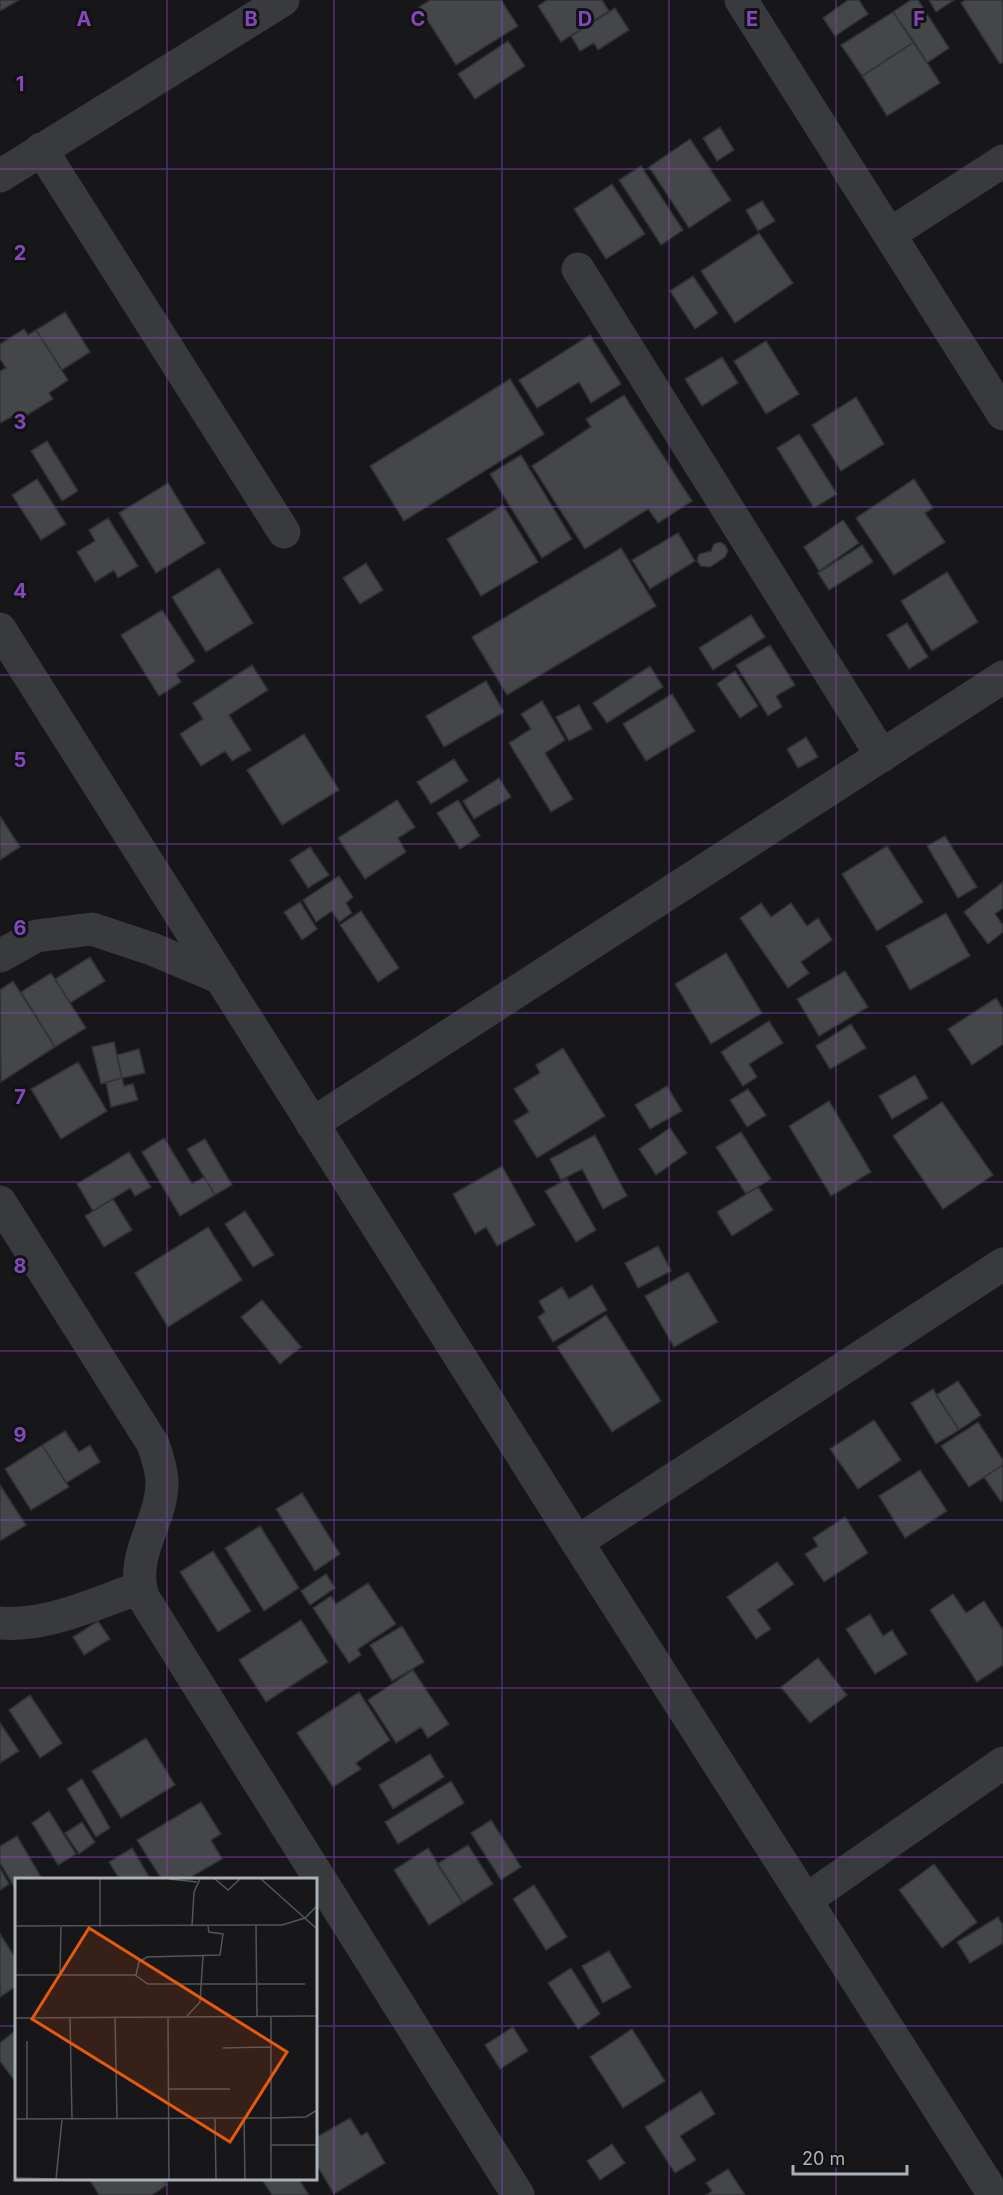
<svg xmlns="http://www.w3.org/2000/svg" width="1003" height="2195" font-family="Inter,sans-serif">
  <rect width="100%" height="100%" fill="#171719"/>
  <path fill="#444649" stroke="#313235" stroke-width="1.5" d="M0,0H19L0,11Z
    M430,0H501L518,26L456,65L419,7Z
    M547,0H602L609,11L561,42L538,6Z
    M848,0H859L868,14L835,36L823,18Z
    M911,0H918L949,48L927,63L893,12Z
    M929,0H954L936,12Z
    M965,0H1003V62L1000,64L961,3Z
    M615,8L629,30L598,50L594,43L580,51L571,36Z
    M893,12L914,42L862,76L841,45Z
    M508,41L525,66L475,99L458,74Z
    M914,42L940,83L887,116L862,76Z
    M720,127L734,150L717,161L703,138Z
    M690,139L731,200L689,228L649,167Z
    M641,166L683,230L661,245L619,180Z
    M612,184L645,234L606,259L574,209Z
    M762,201L775,221L758,231L746,210Z
    M759,233L793,283L735,323L701,271Z
    M693,276L718,313L695,329L670,291Z
    M65,312L90,352L62,370L36,330Z
    M24,329L28,335L36,330L68,380L49,393L53,399L16,422L13,416L0,423V371L6,368L0,359V344Z
    M590,335L621,384L591,403L579,382L537,408L519,380Z
    M766,341L799,394L766,414L734,361Z
    M722,357L738,383L702,406L685,379Z
    M510,379L544,434L404,521L370,466Z
    M624,395L692,501L658,523L648,509L585,549L532,466L591,427L586,419Z
    M856,397L884,444L841,471L812,425Z
    M799,434L837,494L814,508L777,448Z
    M47,441L78,491L62,501L31,451Z
    M521,455L572,539L542,558L490,474Z
    M37,479L66,524L41,540L12,495Z
    M914,479L933,508L925,513L945,542L894,575L856,518Z
    M168,483L205,543L156,573L119,513Z
    M503,505L538,562L481,596L447,539Z
    M108,518L138,566L118,578L114,570L95,582L77,552L95,541L89,530Z
    M843,520L859,543L819,571L804,547Z
    M678,533L695,561L650,589L632,560Z
    M720,542L725,545L728,551L725,557L710,567L701,566L697,561L699,554L711,551L714,544Z
    M862,545L873,562L829,590L818,573Z
    M621,548L656,606L507,695L472,637Z
    M366,563L383,590L360,604L343,578Z
    M219,568L253,623L206,652L172,597Z
    M947,572L978,622L932,651L901,601Z
    M162,610L195,661L176,674L181,682L159,696L121,635Z
    M751,615L765,637L713,670L699,648Z
    M907,623L928,657L909,669L887,635Z
    M770,645L795,685L776,696L782,707L768,716L736,665Z
    M252,665L268,690L229,715L251,750L232,761L225,751L201,766L180,734L203,719L193,703Z
    M650,666L663,687L607,723L593,703Z
    M735,671L758,706L740,718L717,684Z
    M486,681L504,712L444,747L426,716Z
    M672,694L695,731L646,761L623,724Z
    M542,701L565,740L545,753L573,799L551,812L509,743L531,729L521,714Z
    M579,705L592,729L569,741L556,717Z
    M304,734L339,790L282,825L247,770Z
    M806,737L818,757L798,768L787,749Z
    M454,759L468,781L431,804L417,782Z
    M499,778L511,797L474,819L463,801Z
    M397,800L415,827L398,838L406,852L365,879L338,838Z
    M458,800L480,836L460,849L437,813Z
    M0,816L20,847L0,860Z
    M945,836L977,887L958,898L927,846Z
    M887,846L923,902L877,931L842,874Z
    M310,847L329,875L308,888L290,860Z
    M339,876L353,897L346,903L352,913L339,922L332,911L316,922L303,900Z
    M1003,882V908L995,914L1003,925V932L988,944L964,912Z
    M300,902L317,929L302,940L284,912Z
    M761,903L771,917L791,903L807,926L818,918L832,940L801,962L809,973L788,988L740,918Z
    M361,911L399,968L378,982L340,925Z
    M946,913L970,956L910,990L886,946Z
    M726,953L762,1013L711,1044L675,984Z
    M90,957L105,981L70,1003L55,979Z
    M845,971L868,1007L819,1036L797,999Z
    M51,973L86,1028L55,1047L21,992Z
    M13,981L55,1047L1,1082L0,990Z
    M996,998L1003,1009V1044L972,1065L948,1029Z
    M769,1021L783,1043L749,1064L757,1077L743,1086L721,1052Z
    M851,1024L866,1048L830,1069L816,1046Z
    M114,1042L122,1078L101,1084L92,1047Z
    M563,1048L605,1116L537,1158L514,1121L529,1112L514,1089L540,1073L536,1065Z
    M139,1049L145,1073L122,1078L117,1055Z
    M78,1062L107,1111L61,1139L31,1089Z
    M915,1075L928,1098L892,1119L879,1096Z
    M122,1078L124,1086L133,1084L138,1100L111,1107L106,1082Z
    M667,1086L682,1111L650,1129L635,1105Z
    M748,1089L766,1115L747,1127L730,1100Z
    M829,1101L871,1172L831,1196L789,1126Z
    M942,1102L993,1175L943,1209L893,1136Z
    M670,1128L687,1153L656,1175L639,1149Z
    M741,1132L771,1179L746,1194L716,1147Z
    M595,1135L627,1196L603,1209L582,1169L561,1180L550,1159Z
    M164,1138L192,1184L204,1177L215,1195L180,1216L142,1152Z
    M205,1139L232,1185L215,1195L187,1149Z
    M129,1152L151,1187L135,1196L130,1188L93,1211L77,1184Z
    M502,1166L535,1225L497,1246L486,1227L475,1234L453,1194Z
    M567,1179L596,1230L576,1242L545,1191Z
    M758,1187L773,1210L732,1236L717,1212Z
    M113,1199L132,1230L104,1247L85,1216Z
    M245,1211L274,1255L253,1267L225,1224Z
    M208,1227L242,1280L168,1327L135,1273Z
    M658,1246L671,1271L638,1288L625,1263Z
    M688,1272L718,1322L674,1347L645,1296Z
    M592,1285L607,1310L553,1342L538,1317L545,1312L539,1301L562,1287L569,1299Z
    M262,1300L301,1347L280,1364L241,1317Z
    M606,1315L661,1401L612,1432L557,1347Z
    M958,1381L981,1415L959,1430L936,1395Z
    M933,1389L959,1430L936,1444L911,1403Z
    M874,1420L901,1460L858,1489L830,1449Z
    M978,1422L1003,1460V1465L969,1487L941,1446Z
    M65,1431L79,1452L90,1445L100,1462L66,1483L42,1445Z
    M42,1445L69,1487L31,1510L5,1469Z
    M1003,1465V1500L1001,1502L984,1477Z
    M920,1470L947,1511L905,1538L879,1496Z
    M0,1485L26,1525L0,1541Z
    M302,1493L340,1554L315,1571L276,1509Z
    M845,1517L868,1553L824,1582L805,1554L818,1546L813,1538Z
    M260,1526L299,1588L264,1611L225,1548Z
    M213,1551L251,1611L218,1632L180,1572Z
    M777,1562L794,1584L757,1610L771,1629L756,1639L727,1597Z
    M326,1574L335,1588L310,1605L301,1591Z
    M368,1583L396,1624L358,1649L361,1655L349,1663L313,1608L331,1596L336,1604Z
    M953,1594L966,1613L984,1601L1003,1630V1665L977,1682L930,1610Z
    M870,1614L883,1636L892,1630L907,1654L875,1674L846,1629Z
    M301,1620L328,1662L266,1702L239,1660Z
    M98,1621L110,1639L84,1655L73,1637Z
    M402,1626L424,1662L392,1681L370,1645Z
    M818,1658L847,1695L810,1723L781,1687Z
    M413,1670L449,1724L428,1738L421,1727L396,1743L368,1700Z
    M359,1692L390,1740L356,1763L361,1769L333,1787L297,1733Z
    M30,1695L62,1743L40,1758L9,1710Z
    M0,1723L19,1751L0,1763Z
    M146,1738L175,1785L121,1818L92,1771Z
    M430,1754L444,1777L393,1809L379,1785Z
    M82,1779L110,1828L96,1837L67,1789Z
    M451,1781L464,1803L398,1844L385,1822Z
    M201,1802L221,1834L211,1840L222,1859L186,1880H162L137,1840Z
    M49,1811L76,1854L58,1865L32,1823Z
    M491,1820L521,1867L501,1880L471,1833Z
    M82,1822L95,1842L79,1854L65,1833Z
    M17,1836L41,1877L36,1880H16V1890L0,1863V1846Z
    M468,1845L493,1884L463,1903L437,1864Z
    M132,1848L151,1880H120L109,1862Z
    M428,1848L463,1903L429,1925L394,1870Z
    M934,1864L977,1922L942,1948L899,1890Z
    M0,1868L9,1884L0,1890Z
    M534,1885L567,1937L546,1950L513,1899Z
    M998,1917L1003,1925V1943L970,1963L957,1942Z
    M0,1934L16,1959V1986L0,1997Z
    M609,1951L631,1987L603,2003L582,1966Z
    M571,1968L600,2014L578,2029L548,1983Z
    M513,2027L528,2051L500,2069L485,2045Z
    M632,2029L665,2081L623,2108L590,2057Z
    M16,2030V2083L0,2061V2043Z
    M701,2091L715,2114L680,2136L696,2160L675,2173L645,2127Z
    M350,2118L361,2136L367,2132L385,2163L334,2194L315,2162V2138Z
    M612,2144L625,2163L600,2180L587,2161Z
    M728,2169L745,2195H706L712,2191L706,2183Z
    M163,2178L167,2185L152,2195H99L89,2179Z
    M268,2178H298L309,2195H272L263,2181Z"/>
  <g fill="none" stroke-linecap="round" stroke-linejoin="round">
    <path stroke="#383a3e" stroke-width="33" d="M741,0L1003,414
      M41,149L284,532
      M0,176L283,0
      M890,234L1003,161
      M578,269L882,756
      M0,956L36,936L92,929L152,949L221,978
      M312,1124L1003,677
      M0,1202L153,1444C157,1456 161,1467 162,1480C163,1522 129,1554 143,1597L518,2195
      M577,1542L1003,1264
      M0,1623C48,1627 95,1603 140,1588
      M806,1900L1003,1763"/>
    <path stroke="#383a3e" stroke-width="33" d="M0,629L577,1542L994,2195"/>
  </g>
  <path fill="none" stroke="#8447be" stroke-width="1.5" stroke-opacity="0.55" d="M167,0V1880M334,0V2195M502,0V2195M669,0V2195M836,0V2195M0,169H1003M0,338H1003M0,507H1003M0,675H1003M0,844H1003M0,1013H1003M0,1182H1003M0,1351H1003M0,1520H1003M0,1688H1003M0,1857H1003M0,2026H16M315,2026H1003M167,2178V2195"/>
  <g transform="translate(15 1878)">
    <rect width="302" height="302" fill="#171719"/>
    <path fill="none" stroke="#525559" stroke-width="1.5" d="M85,1V49M154,1L182,4M200,1L213,12L225,1M246,1L302,51M0,48L267,47L290,40L302,28M177,48L179,14L185,1M241,48L242,138M0,97H120L133,106H290M45,97L46,49M121,97L124,84L132,79L205,77L208,56L194,54L193,48M172,138L185,124L188,78M55,139L57,242M100,139L102,241M153,139L154,301M256,139V301M0,140L302,138M208,170L256,169M154,211H215M0,241L256,240L291,239L302,232M12,241V163M200,241L201,301M229,241L230,301M256,267H302M0,300L44,301M41,301L47,242"/>
    <path fill="#e8590c" fill-opacity="0.15" stroke="#e8590c" stroke-width="3" d="M74,50L272,174L215,264L17,141Z"/>
    <rect width="302" height="302" fill="none" stroke="#aab1b8" stroke-width="3"/>
  </g>
  <g font-size="20" text-anchor="middle" font-weight="bold" fill="#8447be" stroke="#121214" stroke-width="6" stroke-linejoin="round" paint-order="stroke">
    <text x="84" y="26">A</text>
    <text x="251" y="26">B</text>
    <text x="418" y="26">C</text>
    <text x="585" y="26">D</text>
    <text x="752" y="26">E</text>
    <text x="919" y="26">F</text>
    <text x="20" y="91">1</text>
    <text x="20" y="260">2</text>
    <text x="20" y="429">3</text>
    <text x="20" y="598">4</text>
    <text x="20" y="767">5</text>
    <text x="20" y="935">6</text>
    <text x="20" y="1104">7</text>
    <text x="20" y="1273">8</text>
    <text x="20" y="1442">9</text>
  </g>
  <path d="M793 2165v9h114v-9" fill="none" stroke="#aab1b8" stroke-width="3"/>
  <text x="802" y="2165" font-size="18" fill="#aab1b8" stroke="#121214" stroke-width="4.5" paint-order="stroke">20 m</text>
</svg>
